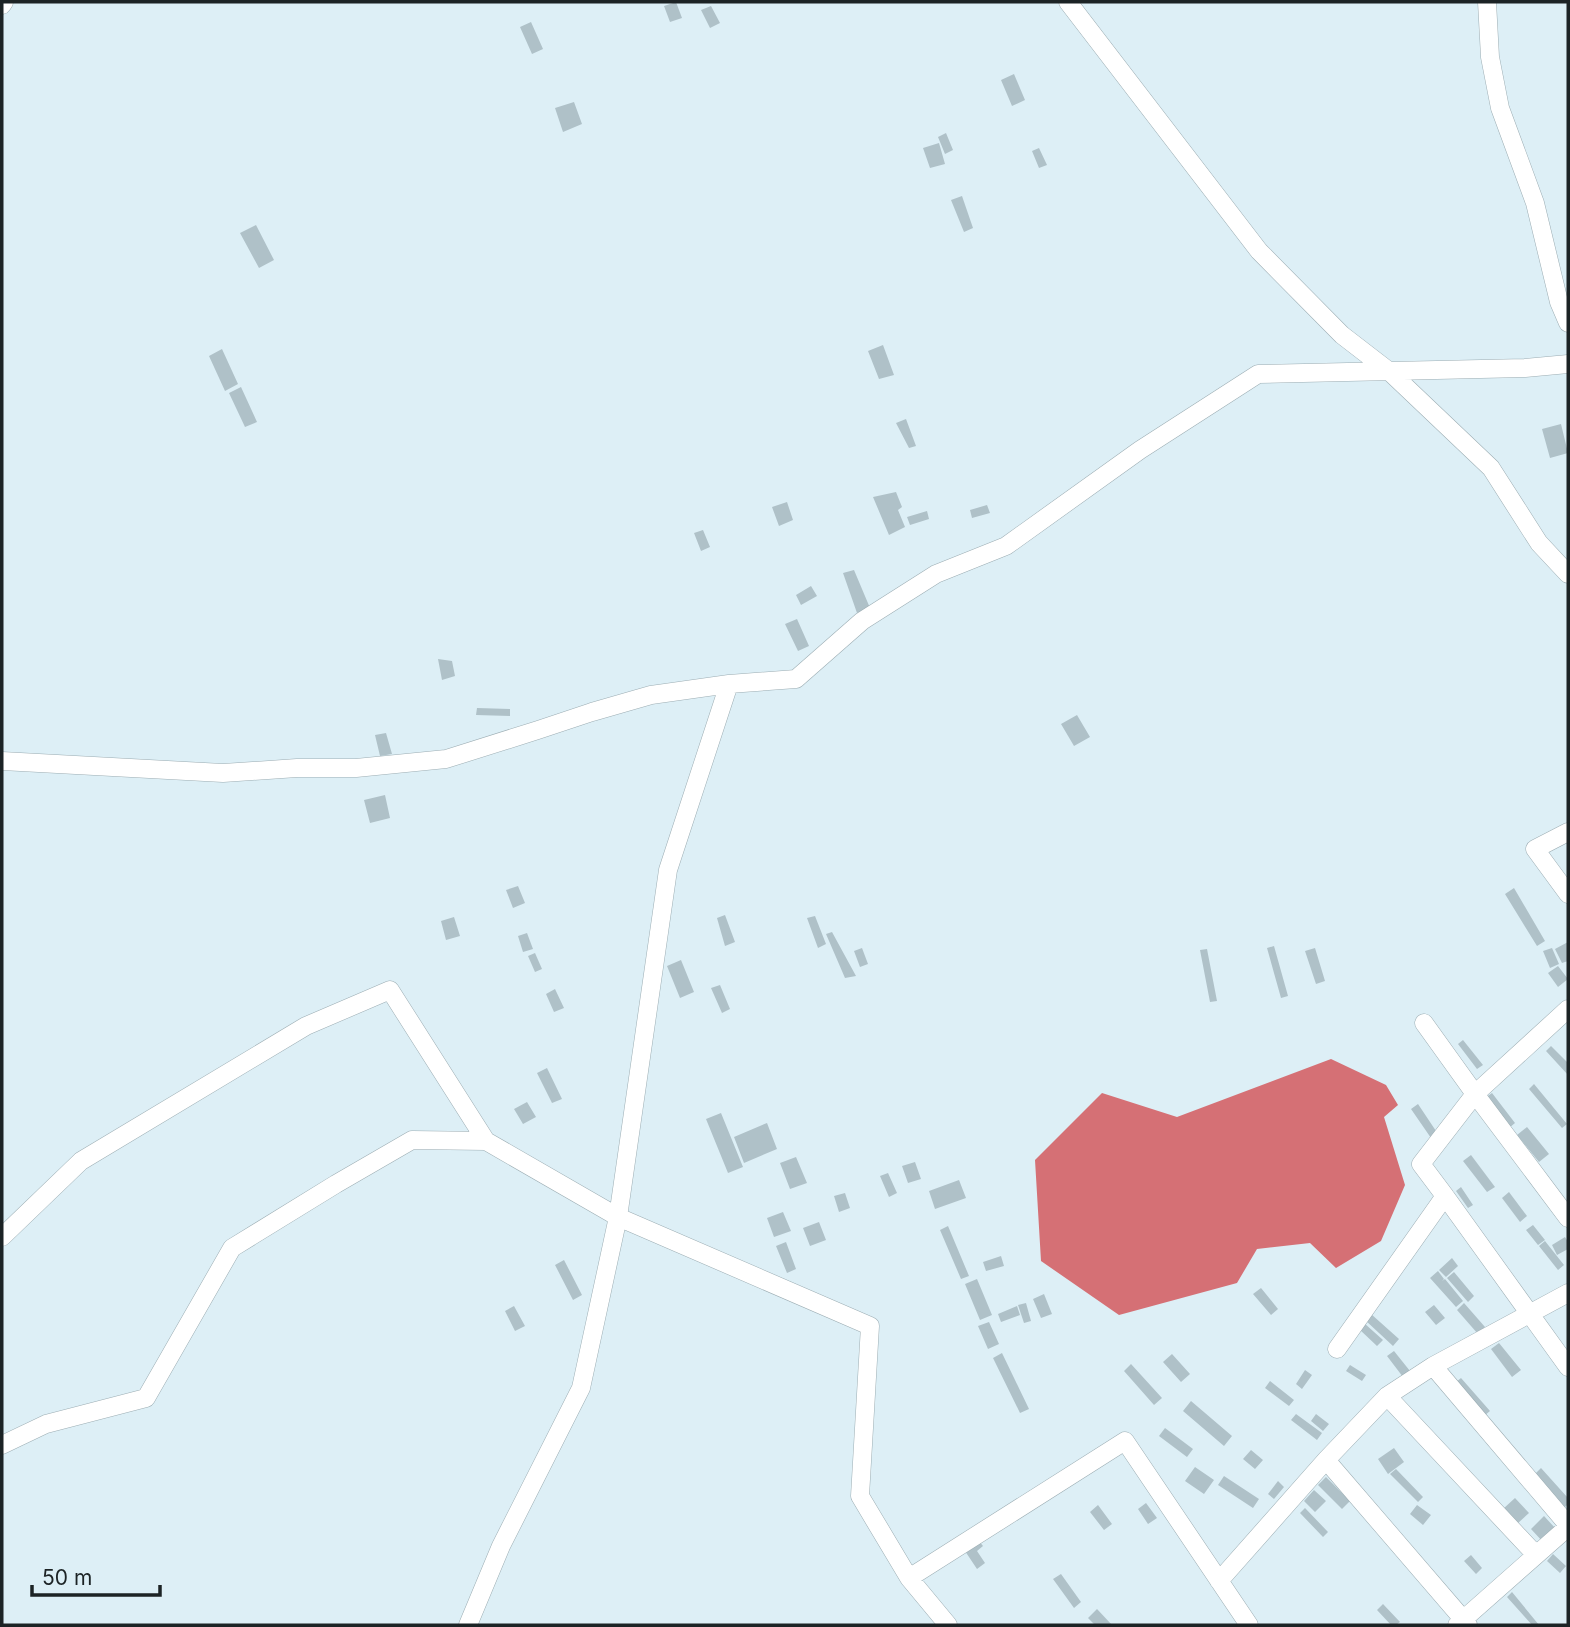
<svg xmlns="http://www.w3.org/2000/svg" width="1570" height="1627" font-family="Inter,sans-serif">
  <rect width="100%" height="100%" fill="#ddeff6"/>
  <path fill="#d57075" d="M1331,1059L1386,1085L1398,1105L1384,1117L1405,1185L1381,1241L1336,1268L1310,1243L1257,1249L1237,1283L1119,1315L1041,1261L1035,1160L1102,1093L1177,1117Z"/>
  <path fill="#afc1c8" d="M676,2L682,18L670,22L664,6Z
    M711,6L720,23L710,28L701,10Z
    M531,22L543,49L532,54L520,27Z
    M1014,74L1025,100L1012,106L1001,80Z
    M574,102L582,124L563,132L555,108Z
    M946,133L953,150L945,154L938,137Z
    M939,143L945,164L930,168L923,148Z
    M1039,148L1047,165L1039,168L1032,151Z
    M962,196L973,228L964,232L951,200Z
    M256,225L274,260L259,268L240,233Z
    M883,345L894,375L879,379L868,351Z
    M222,349L238,384L225,391L209,356Z
    M241,387L257,422L245,427L229,393Z
    M906,419L916,446L909,448L896,423Z
    M1561,424L1568,453L1550,458L1542,429Z
    M896,492L902,507L898,510L905,527L889,535L873,497Z
    M787,502L793,520L779,526L772,507Z
    M987,505L990,513L972,518L970,510Z
    M927,511L929,519L910,525L907,517Z
    M703,530L710,547L701,551L694,533Z
    M854,570L870,608L857,613L843,573Z
    M811,586L817,596L801,605L796,595Z
    M797,619L809,646L798,651L785,624Z
    M438,659L452,661L455,676L442,680Z
    M477,708L510,709V716L476,715Z
    M1077,715L1090,737L1074,746L1061,724Z
    M386,733L392,754L380,756L375,735Z
    M385,795L390,818L370,823L364,800Z
    M518,886L525,903L513,908L506,890Z
    M1514,888L1545,941L1537,946L1505,894Z
    M725,915L735,942L725,946L717,918Z
    M815,916L826,944L818,948L807,918Z
    M454,917L460,936L446,940L441,921Z
    M832,932L856,976L845,978L826,934Z
    M527,933L533,949L523,952L518,936Z
    M1568,942V961L1562,963L1555,949Z
    M1274,946L1288,996L1281,998L1267,948Z
    M862,948L868,964L860,967L854,951Z
    M1315,948L1325,981L1316,984L1305,951Z
    M1552,948L1559,964L1550,968L1543,951Z
    M1207,949L1217,1001L1210,1002L1200,950Z
    M535,953L542,969L535,972L528,956Z
    M681,960L694,992L680,998L667,966Z
    M1558,966L1568,979L1558,987L1548,973Z
    M720,985L730,1009L722,1013L711,988Z
    M555,989L564,1008L554,1012L546,994Z
    M1463,1040L1483,1065L1477,1069L1458,1044Z
    M1551,1046L1568,1063V1075L1546,1051Z
    M547,1068L562,1099L552,1103L537,1073Z
    M1534,1084L1567,1124L1562,1128L1529,1089Z
    M1492,1093L1515,1123L1509,1128L1485,1098Z
    M527,1102L536,1117L523,1124L514,1109Z
    M1418,1104L1438,1134L1431,1138L1411,1109Z
    M721,1113L743,1167L728,1173L706,1119Z
    M767,1123L777,1149L744,1163L734,1137Z
    M1527,1127L1549,1154L1539,1162L1517,1135Z
    M1471,1155L1495,1187L1487,1192L1463,1161Z
    M796,1157L807,1183L790,1189L780,1163Z
    M915,1162L921,1179L908,1183L902,1166Z
    M888,1173L897,1193L889,1197L880,1176Z
    M959,1180L966,1198L935,1209L929,1191Z
    M1461,1187L1473,1205L1468,1208L1456,1191Z
    M1509,1192L1527,1216L1520,1222L1502,1198Z
    M845,1193L850,1208L839,1212L834,1196Z
    M783,1212L791,1231L774,1237L767,1218Z
    M819,1222L826,1240L810,1246L803,1228Z
    M1533,1225L1545,1240L1538,1245L1526,1230Z
    M948,1226L969,1276L961,1279L940,1230Z
    M1565,1237L1568,1242V1249L1557,1255L1552,1245Z
    M1545,1241L1564,1265L1558,1270L1539,1246Z
    M786,1242L796,1269L787,1273L776,1246Z
    M1001,1256L1004,1266L986,1271L983,1262Z
    M1452,1258L1458,1266L1446,1277L1439,1270Z
    M564,1260L582,1295L573,1300L555,1265Z
    M1438,1271L1444,1279L1442,1281L1445,1279L1463,1301L1456,1307L1430,1278Z
    M1454,1272L1474,1296L1468,1302L1447,1278Z
    M977,1279L992,1315L980,1320L965,1284Z
    M1261,1288L1278,1309L1271,1315L1253,1294Z
    M1044,1294L1052,1314L1041,1318L1033,1299Z
    M1026,1303L1031,1321L1024,1323L1018,1305Z
    M1464,1303L1485,1327L1478,1334L1457,1310Z
    M1434,1305L1445,1318L1436,1325L1425,1312Z
    M514,1306L525,1326L515,1331L505,1311Z
    M1017,1306L1020,1315L1001,1322L998,1314Z
    M1371,1314L1399,1339L1393,1346L1365,1320Z
    M989,1322L999,1344L988,1349L978,1326Z
    M1364,1323L1383,1340L1377,1346L1359,1329Z
    M1499,1343L1521,1370L1512,1377L1491,1349Z
    M1394,1351L1410,1371L1403,1377L1387,1356Z
    M1002,1353L1029,1409L1020,1413L993,1358Z
    M1172,1354L1190,1374L1181,1382L1163,1362Z
    M1131,1364L1162,1398L1154,1405L1124,1371Z
    M1350,1365L1366,1375L1362,1381L1346,1371Z
    M1305,1370L1312,1375L1302,1389L1296,1384Z
    M1461,1378L1490,1411L1484,1416L1455,1383Z
    M1270,1381L1294,1400L1289,1406L1265,1388Z
    M1191,1401L1232,1436L1224,1446L1183,1411Z
    M1296,1414L1322,1433L1317,1440L1291,1420Z
    M1316,1414L1329,1424L1323,1431L1311,1421Z
    M1165,1428L1193,1449L1187,1457L1159,1436Z
    M1394,1448L1404,1462L1388,1474L1378,1459Z
    M1251,1450L1263,1460L1255,1469L1243,1459Z
    M1195,1467L1214,1480L1204,1494L1185,1481Z
    M1541,1468L1568,1498V1504L1563,1509L1533,1476Z
    M1396,1469L1423,1497L1418,1502L1390,1474Z
    M1224,1476L1259,1499L1253,1508L1218,1485Z
    M1326,1477L1350,1501L1342,1509L1318,1485Z
    M1278,1481L1284,1487L1274,1499L1268,1494Z
    M1314,1490L1326,1501L1315,1512L1304,1501Z
    M1515,1498L1529,1513L1517,1524L1503,1509Z
    M1146,1503L1157,1518L1148,1524L1138,1509Z
    M1098,1505L1112,1524L1104,1530L1090,1512Z
    M1417,1505L1431,1515L1423,1525L1410,1514Z
    M1305,1508L1328,1532L1323,1537L1300,1513Z
    M1544,1516L1556,1529L1543,1542L1531,1529Z
    M979,1541L983,1546L977,1551L985,1563L977,1569L965,1551Z
    M1553,1554L1566,1566L1560,1573L1547,1561Z
    M1471,1555L1482,1568L1476,1574L1464,1561Z
    M1061,1574L1081,1602L1074,1608L1053,1579Z
    M1512,1592L1539,1625H1532L1507,1597Z
    M1383,1604L1400,1622L1396,1625H1391L1377,1610Z
    M1097,1609L1112,1625H1095L1088,1618Z"/>
  <g fill="none" stroke-linecap="round" stroke-linejoin="round">
    <g stroke="#9cadb3" stroke-width="19">
      <path id="minor" d="M1068,2L1259,251L1342,335L1390,372L1491,468L1539,543L1568,574
        M1487,2L1490,57L1500,108L1535,203L1559,302L1568,323
        M2,5L4,2
        M2,761L223,773L297,768H356L446,759L538,730L592,712L651,695L729,684L796,679L862,621L936,574L1006,546L1140,450L1258,374L1525,368L1568,364
        M1568,832L1535,849L1568,894
        M1568,1009L1475,1094L1421,1164L1445,1196L1568,1367
        M1424,1023L1475,1094L1568,1218
        M2,1237L81,1161L306,1026L390,990L486,1141L618,1217L870,1326L860,1496L909,1578L948,1625
        M1337,1349L1445,1196
        M1433,1366L1568,1525
        M1387,1396L1536,1555
        M2,1445L46,1424L146,1398L232,1248L336,1184L412,1140L486,1141
        M1326,1460L1468,1625
        M909,1578L1125,1441L1249,1625
        M1219,1581L1326,1460L1387,1396L1433,1366L1568,1293
        M468,1625L501,1546L581,1388L618,1217L668,870L729,684
        M1457,1625L1568,1527"/>
    </g>
    <use href="#minor" stroke="#fff" stroke-width="18"/>
  </g>
  <rect width="1570" height="1627" fill="none" stroke="#1c2325" stroke-width="7"/>
  <path d="M32 1585v10h128v-10" fill="none" stroke="#1c2325" stroke-width="3.5"/>
  <text x="42" y="1585" font-size="21" fill="#1c2325" stroke="#ddeff6" stroke-width="5" paint-order="stroke">50 m</text>
</svg>
